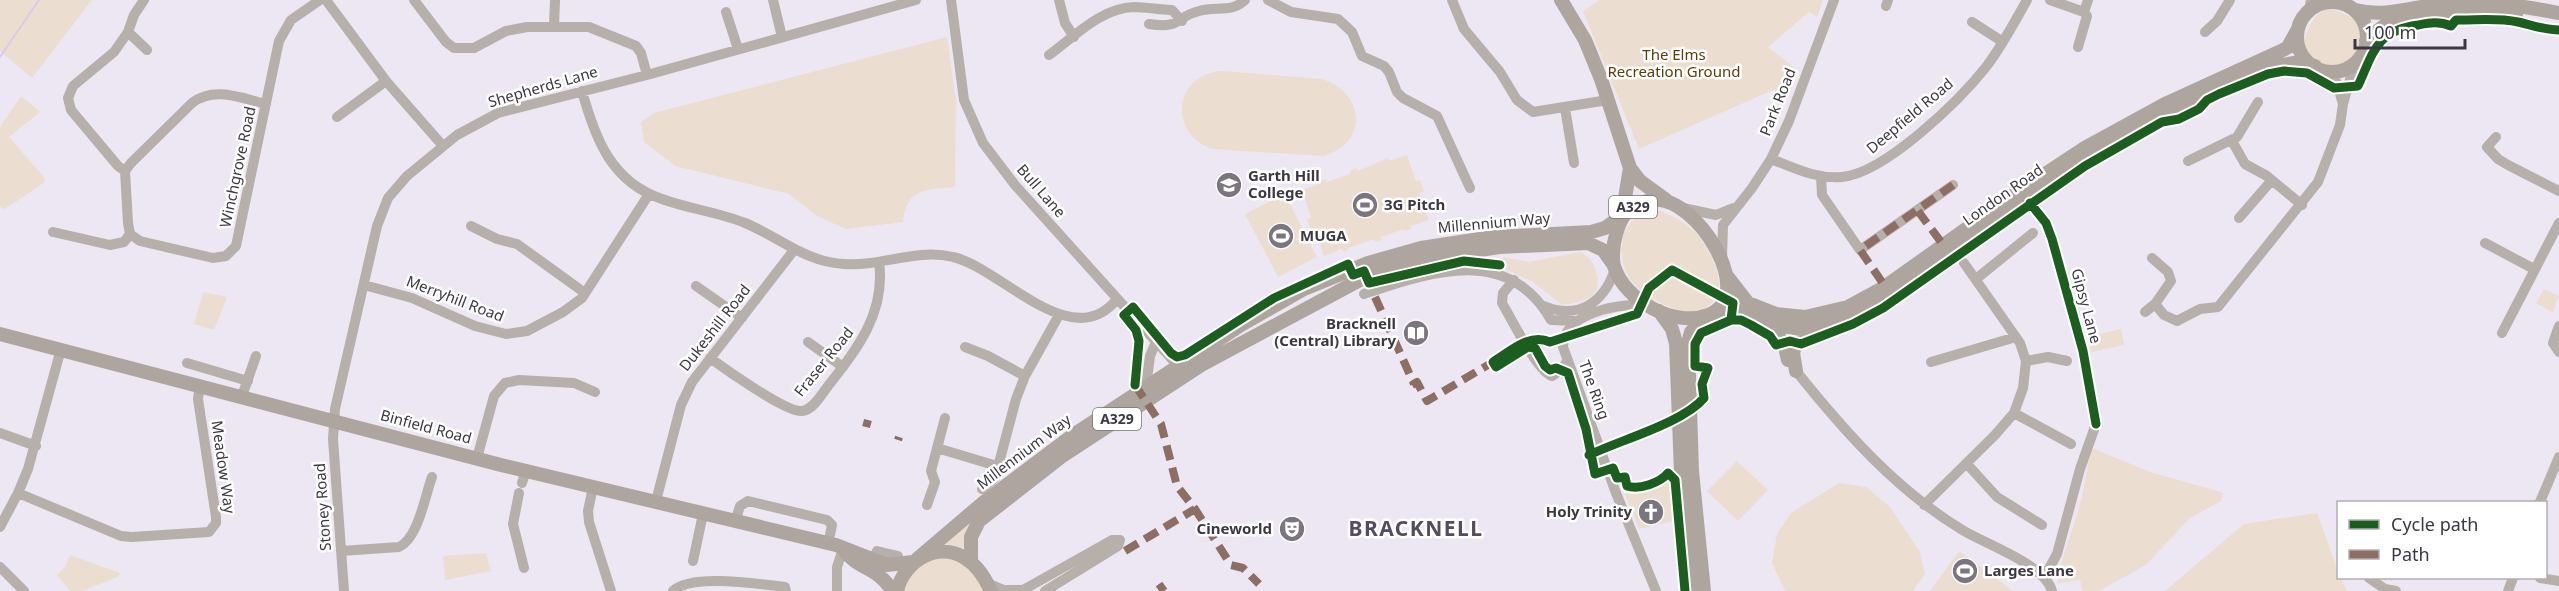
<svg xmlns="http://www.w3.org/2000/svg" width="2559" height="591" font-family="'Noto Sans',sans-serif">
  <rect width="100%" height="100%" fill="#ede7f3"/>
  <path fill="#ecddd1" d="M0,0H92L32,78L0,51Z
    M1599,0H1823L1817,17L1809,12L1768,47L1796,69L1786,94L1773,90L1639,149L1583,11Z
    M2327,9C2344,11 2358,19 2363,35C2361,43 2356,58 2348,64C2333,73 2305,60 2305,42C2305,36 2308,29 2311,24C2315,16 2319,12 2327,9Z
    M947,37L956,102L955,187C927,190 906,187 903,222L846,229L817,216L789,194L675,166L644,142L641,122L654,113Z
    M1221,71L1322,79C1365,93 1369,142 1324,156L1212,149C1168,133 1173,75 1221,71Z
    M21,96L40,112L9,137L43,176L45,182L5,209L0,207V127Z
    M1407,155L1416,181L1420,180L1424,191L1419,193L1429,220L1411,226V229L1405,231L1404,229L1381,237V240L1376,242L1374,239L1348,248V250L1344,252L1342,249L1324,256L1314,228L1311,229L1307,219L1311,218L1302,190L1319,184L1318,181L1326,179L1327,182L1350,174V170L1357,168L1358,171L1388,158L1389,161Z
    M1285,194L1317,257L1278,277L1245,214Z
    M1655,208C1668,215 1683,220 1694,231C1709,247 1734,291 1707,307C1700,311 1694,313 1686,312C1667,308 1639,294 1629,277C1613,249 1623,216 1655,208Z
    M1580,252C1588,256 1592,260 1595,269C1606,296 1585,302 1562,305L1533,282L1501,267L1503,257L1529,262Z
    M2544,289L2559,296L2553,313L2536,303Z
    M203,292L227,297L214,330L194,324Z
    M2121,329L2124,345L2091,352L2088,337Z
    M2092,448L2150,472L2221,492L2223,494L2221,501L2190,518L2146,565L2099,591H2082L2080,580L2058,583C2057,570 2073,529 2078,512C2084,491 2087,469 2092,448Z
    M1737,461L1768,490L1738,521L1707,491Z
    M1017,481L965,537L963,549L940,543Z
    M1670,483L1674,521L1639,529L1625,494Z
    M1839,483L1866,487L1890,507L1920,552L1925,574L1913,591H1785L1772,563L1777,534L1791,513Z
    M2317,513L2338,571V578H2341L2347,591H2165L2244,524Z
    M1959,551L2013,591H1930Z
    M486,553L491,571L445,580L443,556Z
    M70,555L120,573L118,577L82,591H70L57,575L65,567Z
    M947,557L967,565L987,591H902C913,566 920,561 947,557Z"/>
  <g fill="none" stroke-linecap="round" stroke-linejoin="round">
    <path stroke="#d9caeb" stroke-width="2" d="M0,57L39,0"/>
    <path stroke="#b7afa9" stroke-width="10" d="M326,0L386,81L443,146
      M414,0L446,42L454,48H474L506,31L527,27H589L636,46L641,53L647,75
      M773,0L782,37
      M951,0L964,100L983,143L1015,185L1178,366
      M1059,0L1065,23L1074,37
      M1268,0L1291,12L1338,19L1352,32L1362,56L1384,66L1389,72L1397,92L1403,98L1437,116L1470,188
      M1452,0L1464,29L1500,72L1517,100L1533,112L1608,100
      M2050,0L2084,12L2087,16L2078,47
      M2331,0L2333,2
      M1886,6L1888,0
      M2309,10L2311,0
      M726,12L738,49
      M2084,12L2088,0
      M1972,22L2003,42
      M1149,24C1182,29 1175,17 1199,11C1216,6 1232,13 1245,0
      M554,26L555,0
      M128,32L147,50
      M2205,32L2217,21L2230,0
      M1049,55C1075,36 1101,8 1134,7C1147,7 1160,10 1172,10L1182,21
      M2326,71L2337,83L2342,101
      M582,91C595,138 611,182 662,199C689,209 718,212 745,223C779,237 805,262 844,264C881,267 916,248 953,257C1000,267 1072,356 1117,299
      M1565,108L1574,163
      M337,117L386,81
      M2496,137L2487,147L2498,159L2508,165L2559,191
      M2232,141L2245,164L2267,176L2302,205
      M1771,159C1795,168 1815,179 1842,177C1885,173 1959,101 1986,67C2002,46 2014,23 2027,0
      M2188,161L2237,137L2258,102
      M125,171L118,166L71,110L68,98L73,86L114,52L128,32L134,15L144,0
      M1821,176L1822,195L1860,250L1953,185
      M1683,208L1716,215L1733,208
      M2239,218L2272,180
      M471,226L497,239L517,244L585,293
      M53,232L110,245L124,242L130,234
      M130,234L140,241L213,258L226,256L236,246L279,41L291,20L320,0
      M130,234L128,223L125,171L131,163L192,103C214,86 241,98 266,104
      M2485,243L2534,269
      M1722,259L1723,225L1752,188L1771,159L1789,121L1834,0
      M1976,279L2033,233
      M1514,280L1503,293L1502,303C1511,318 1538,373 1552,376L1561,370L1568,360
      M364,285L412,298L475,326L506,334L527,331L563,312L582,298L649,194
      M696,286L742,318
      M1364,294C1431,272 1508,244 1551,320L1575,321
      M2155,304L2164,315L2177,321L2200,309L2218,307L2318,182L2340,125L2343,104L2354,65
      M1648,305C1621,303 1563,312 1563,347L1616,493L1656,591
      M1544,306C1578,320 1604,303 1615,269
      M2145,312L2155,304L2171,281L2168,272L2152,258
      M2559,326L2553,343L2559,352
      M2502,333L2559,223
      M808,342L843,367
      M965,347L988,356L1025,376
      M710,358C725,369 787,413 802,411C813,410 822,394 828,386C857,349 886,313 879,262
      M2026,361L2048,357L2067,361
      M1931,362L2016,337
      M187,363L248,381
      M1796,371C1845,432 1897,491 1964,531C1988,545 2045,565 2052,591
      M1146,387L1150,356L1156,342
      M242,396L256,356
      M2014,413L2071,444
      M0,433L36,446
      M937,448L997,466
      M1598,452L1599,472
      M477,458L494,396L505,383L519,380L574,383L595,392
      M1967,464L1997,497L2042,525
      M522,483L526,470
      M593,487L588,511L589,522L611,591
      M982,489L995,478L1016,399L1025,376L1059,315
      M18,493L121,536L132,537L209,532L216,523V517L198,399L200,385
      M519,493L513,524L524,568
      M656,501L681,405L692,382L794,250
      M2540,502L2559,457
      M927,505L935,482L931,471L945,418
      M1924,505L1995,435L2014,413L2023,388L2026,361L2020,343L1964,263
      M735,522L740,506L748,501L827,520L832,525L830,535
      M0,527L18,493L28,469L61,349
      M341,551L399,547C418,539 425,496 432,477
      M873,560L877,551L898,556
      M693,561L703,514
      M0,567L24,591
      M2045,576L2057,554L2080,469L2096,424
      M2369,578L2385,589L2396,591
      M2540,578L2559,581
      M987,583L1004,590H1023L1112,540H1120L1118,546L1045,591
      M344,591L333,439L335,409L377,226L388,198L407,176L457,135L498,113L647,75L916,0
      M673,591C691,573 759,584 785,587L786,591
      M837,591V567L843,549
      M2508,591L2513,578"/>
    <path stroke="#aea69e" stroke-width="14" d="M1561,0L1585,40L1601,79L1630,168L1640,181L1666,200
      M2297 37a35 35 0 1 1 70 0a35 35 0 1 1-70 0Z
      M2355,10C2387,18 2415,6 2447,3C2485,0 2522,6 2559,13
      M2366,41C2372,36 2378,30 2384,26C2411,12 2486,10 2516,14
      M1653,200C1697,195 1759,297 1708,315C1674,328 1624,300 1614,266C1612,259 1613,251 1614,243C1619,219 1626,204 1653,200Z
      M1727,276L1748,303L1776,314L1805,317L1848,307L1883,288L2021,190L2083,149L2167,103L2283,50L2288,47L2298,29
      M1659,311L1672,329L1676,343L1681,473L1693,591
      M1711,314L1739,311L1766,323L1801,329L1820,327L1851,317L1898,290L2043,186L2088,158L2188,104L2276,66L2294,63L2315,66
      M1767,324L1784,343L1788,360
      M0,334L501,465L836,545L887,565L913,562
      M1796,371L1793,353L1796,343L1818,330
      M845,551C858,570 879,567 892,591
      M917,559L984,502L1073,435L1241,325L1304,289L1368,263L1421,248L1493,237L1591,232L1605,228L1622,216L1630,168
      M971,562V537L979,521L1061,457L1203,364L1358,281L1419,260L1499,247L1588,243L1603,250L1613,264
      M897,591C904,561 937,541 965,558C978,566 985,578 991,591
      M1704,591L1692,471L1688,343L1691,332L1706,316"/>
    <path stroke="#8d6e63" stroke-width="8" stroke-dasharray="15 8" stroke-linecap="butt" d="M1918,211L1944,246
      M1882,282L1860,250L1953,185
      M1375,297L1414,384
      M1135,385L1161,424L1177,486L1195,509L1231,565L1243,568L1259,584
      M1412,385L1417,382L1427,401L1493,362L1496,365
      M866,427L868,420
      M898,440L899,437
      M1125,551L1195,509
      M1159,584L1164,591"/>
    <g stroke="#fff" stroke-width="13">
      <path id="cycleway" d="M2030,203L2046,223L2052,239L2083,351L2096,424
        M1672,270L1649,288L1637,314L1550,342C1529,333 1511,351 1493,362L1496,367L1528,347L1535,348L1545,366L1550,370L1556,368L1568,373L1586,429L1595,474L1613,468L1617,478L1625,477L1627,486C1639,490 1660,483 1668,473L1675,480L1685,591
        M1672,270L1733,303L1731,320
        M1135,385L1139,341L1136,330L1124,315L1133,307L1171,353L1177,357L1185,355L1274,298L1348,264L1353,275L1364,271L1369,283L1464,261L1500,265
        M1589,455C1620,440 1683,423 1704,398L1702,384L1708,368L1695,366V344L1701,333L1731,320H1741L1751,325L1770,336L1776,345L1790,341L1801,344L1853,324L1883,308L2085,166L2162,122L2179,119L2199,109L2207,100L2219,94L2268,74L2284,71L2307,73L2334,88L2358,86C2374,51 2376,31 2418,25C2429,23 2439,21 2451,26L2456,20H2461C2479,20 2499,18 2518,22C2532,25 2544,30 2559,30"/>
    </g>
    <use href="#cycleway" stroke="#1b5e20" stroke-width="9"/>
  </g>
  <defs>
    <g id="school-disc" transform="scale(1.35)"><circle r="9.5" fill="#7a757f" stroke="#fff"/><path d="M0-5L7-2L0 1L-7-2ZM-4 1L0 2.5L4 1V4Q0 6-4 4Z" fill="#fff"/></g>
    <g id="stadium-disc" transform="scale(1.35)"><circle r="9.5" fill="#7a757f" stroke="#fff"/><path d="M0-5a6.5 5 0 1 0 0 10a6.5 5 0 1 0 0-10ZM-3.5-1.8h7v3.6h-7Z" fill="#fff"/></g>
    <g id="library-disc" transform="scale(1.35)"><circle r="9.5" fill="#7a757f" stroke="#fff"/><path d="M-6-4Q-3-5.5-.7-3.5V5Q-3 3-6 4ZM6-4Q3-5.5 .7-3.5V5Q3 3 6 4Z" fill="#fff"/></g>
    <g id="church-disc" transform="scale(1.35)"><circle r="9.5" fill="#7a757f" stroke="#fff"/><path d="M-1.2-6h2.4v3.5h3.3v2.4h-3.3V6h-2.4V-.1h-3.3v-2.4h3.3Z" fill="#fff"/></g>
    <g id="theatre-disc" transform="scale(1.35)"><circle r="9.5" fill="#7a757f" stroke="#fff"/><path d="M-5-5.5Q0-4 5-5.5V0Q5 5 0 6Q-5 5-5 0ZM-3.3-2.5H-1v1.5H-3.3ZM1-2.5H3.3v1.5H1ZM-2.8 1Q0 5.5 2.8 1Z" fill="#fff"/></g>
  </defs>
  <g fill-rule="evenodd">
    <use href="#school-disc" x="1229" y="185"/>
    <use href="#stadium-disc" x="1365" y="205"/>
    <use href="#stadium-disc" x="1281" y="236"/>
    <use href="#library-disc" x="1416" y="333"/>
    <use href="#church-disc" x="1651" y="512"/>
    <use href="#theatre-disc" x="1292" y="529"/>
    <use href="#stadium-disc" x="1965" y="571"/>
  </g>
  <g text-anchor="middle" stroke-width="5" stroke-linejoin="round" paint-order="stroke">
    <g fill="#fff" stroke="#76747a" stroke-width="1.5">
      <rect x="1609" y="196" width="48" height="22" rx="4.5"/>
      <rect x="1093" y="408" width="48" height="22" rx="4.5"/>
    </g>
    <g font-size="14" font-weight="bold" fill="#3c3841">
      <text x="1633" y="212">A329</text>
      <text x="1117" y="424">A329</text>
    </g>
    <g font-size="15" fill="#5a3d08" stroke="#fff">
      <text x="1674" y="60">The Elms<tspan x="1674" dy="17">Recreation Ground</tspan></text>
    </g>
    <g font-size="15" fill="#3c3841" stroke="#fff">
      <text transform="translate(543 87) rotate(-16)" y="5">Shepherds Lane</text>
      <text transform="translate(1778 102) rotate(-68)" y="5">Park Road</text>
      <text transform="translate(1910 116) rotate(-40)" y="5">Deepfield Road</text>
      <text transform="translate(238 167) rotate(-78)" y="5">Winchgrove Road</text>
      <text transform="translate(1041 191) rotate(49)" y="5">Bull Lane</text>
      <text transform="translate(2003 195) rotate(-35)" y="5">London Road</text>
      <text transform="translate(1494 223) rotate(-5)" y="5">Millennium Way</text>
      <text transform="translate(455 299) rotate(21)" y="5">Merryhill Road</text>
      <text transform="translate(2086 306) rotate(75)" y="5">Gipsy Lane</text>
      <text transform="translate(715 328) rotate(-52)" y="5">Dukeshill Road</text>
      <text transform="translate(824 362) rotate(-51)" y="5">Fraser Road</text>
      <text transform="translate(1594 390) rotate(70)" y="5">The Ring</text>
      <text transform="translate(426 427) rotate(15)" y="5">Binfield Road</text>
      <text transform="translate(1024 452) rotate(-37)" y="5">Millennium Way</text>
      <text transform="translate(223 467) rotate(82)" y="5">Meadow Way</text>
      <text transform="translate(323 507) rotate(-94)" y="5">Stoney Road</text>
    </g>
    <g font-size="15" font-weight="bold" fill="#3c3841" stroke="#fff" text-anchor="start">
      <text x="1248" y="181">Garth Hill<tspan x="1248" dy="17">College</tspan></text>
      <text x="1384" y="210">3G Pitch</text>
      <text x="1300" y="241">MUGA</text>
      <text x="1396" y="329" text-anchor="end">Bracknell<tspan x="1396" dy="17">(Central) Library</tspan></text>
      <text x="1632" y="517" text-anchor="end">Holy Trinity</text>
      <text x="1272" y="534" text-anchor="end">Cineworld</text>
      <text x="1984" y="576">Larges Lane</text>
    </g>
    <g font-size="21" font-weight="bold" letter-spacing="1.5" fill="#554d5f" stroke="#fff">
      <text x="1416" y="536">BRACKNELL</text>
    </g>
  </g>
  <rect x="2337" y="501" width="210" height="78" fill="#ffffff" stroke="#b1afb3" stroke-width="1.5"/>
  <rect x="2349" y="520" width="30" height="9" fill="#1b5e20" stroke="#b1afb3" stroke-width="1.5"/>
  <text x="2391" y="531" font-size="18" fill="#3c3841">Cycle path</text>
  <rect x="2349" y="550" width="30" height="9" fill="#8d6e63" stroke="#b1afb3" stroke-width="1.5"/>
  <text x="2391" y="561" font-size="18" fill="#3c3841">Path</text>
  <path d="M2355 39v9h110v-9" fill="none" stroke="#3c3841" stroke-width="3"/>
  <text x="2364" y="39" font-size="18" fill="#3c3841" stroke="#ffffff" stroke-width="4.5" paint-order="stroke">100 m</text>
</svg>
